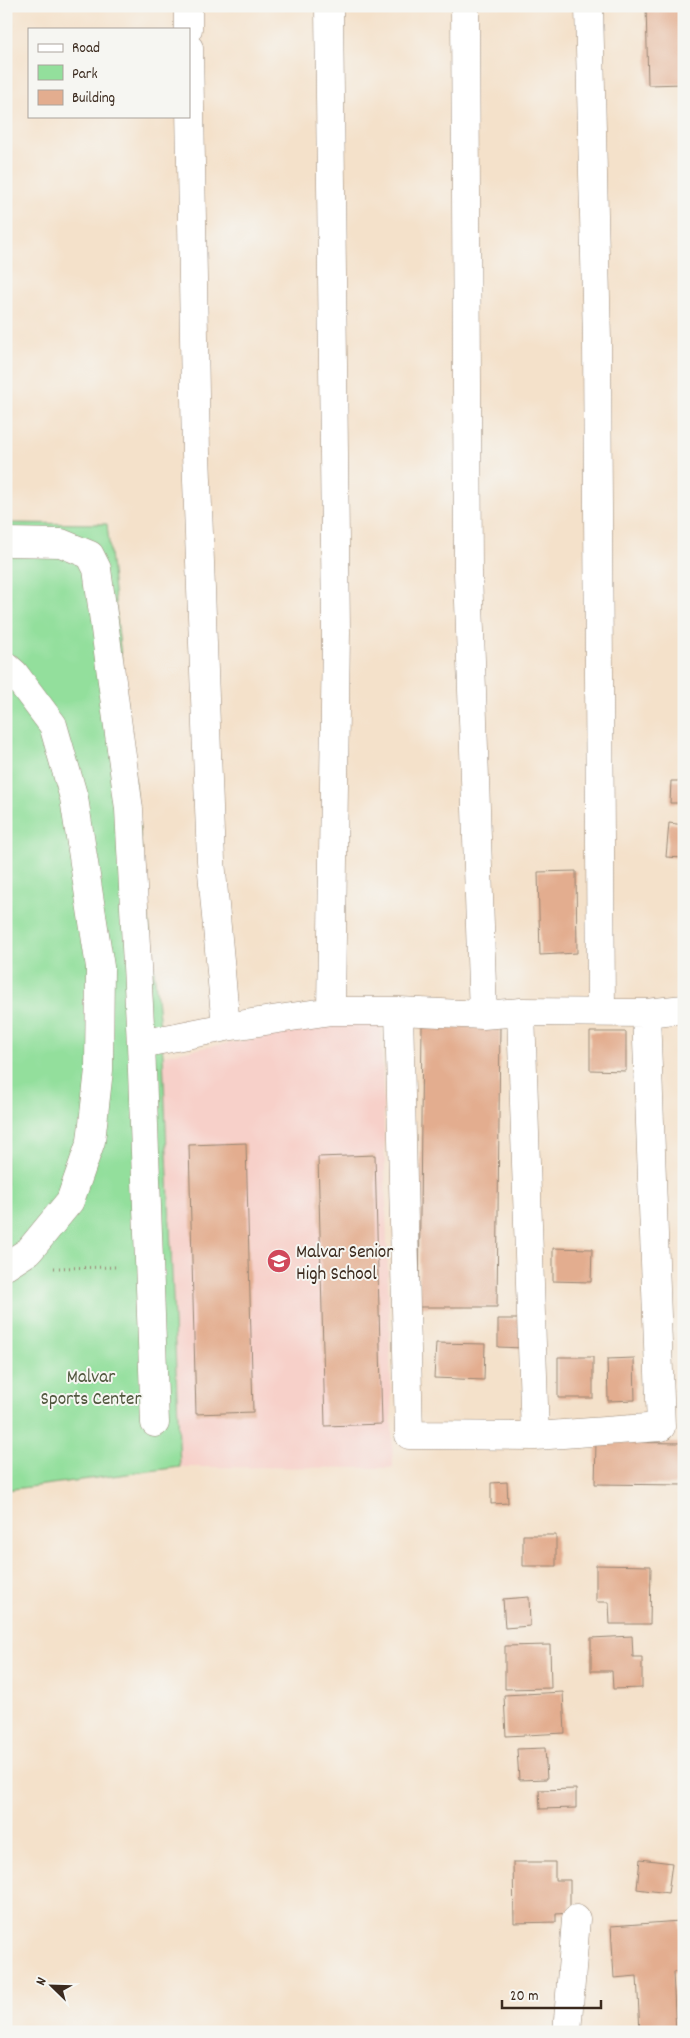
<svg xmlns="http://www.w3.org/2000/svg" width="690" height="2038" font-family="Dekko,sans-serif">
  <rect width="100%" height="100%" fill="#f6f6f2"/>
  <filter id="ink" filterUnits="userSpaceOnUse"><feTurbulence type="fractalNoise" baseFrequency=".02" numOctaves="2"/><feDisplacementMap in="SourceGraphic" scale="10" xChannelSelector="R" yChannelSelector="G"/><feConvolveMatrix kernelMatrix="1 2 1 2 8 2 1 2 1" color-interpolation-filters="sRGB"/></filter>
  <filter id="wash" filterUnits="userSpaceOnUse"><feTurbulence type="fractalNoise" baseFrequency=".0096" numOctaves="4" result="noise"/><feDisplacementMap in="SourceGraphic" scale="20" xChannelSelector="R" yChannelSelector="G"/><feGaussianBlur stdDeviation="1.12" result="paint"/><feColorMatrix in="noise" values="0 0 0 0 0 0 0 0 0 0 0 0 0 0 0 0 0 1.4 0 .05"/><feComposite in="paint" operator="in"/></filter>
  <g filter="url(#wash)">
    <rect width="100%" height="100%" fill="#f4e1ca"/>
    <path fill="#f7d0c9" d="M381,1016L393,1468L180,1467L163,1055Z"/>
    <path fill="#93df9c" stroke="#67845d" d="M6,523L107,524L163,1055L180,1467L6,1490Z"/>
    <g id="blocks">
      <path fill="#e3ad8f" d="M646,6H684V84L648,85Z
        M671,781H684V803H670Z
        M669,823L684,825V858L666,857Z
        M576,871L577,953L540,955L538,872Z
        M422,1026H500L497,1307H419Z
        M590,1032H626V1071L590,1070Z
        M246,1143L253,1412L196,1414L189,1145Z
        M375,1155L382,1424L325,1426L318,1157Z
        M553,1248L592,1249L591,1282L553,1281Z
        M498,1319H523V1348L498,1347Z
        M436,1343L485,1344L484,1380L434,1378Z
        M558,1357H593V1398H558Z
        M634,1358L635,1400L608,1401L607,1359Z
        M596,1442L684,1443V1485L595,1484Z
        M507,1482L508,1503L491,1504V1483Z
        M523,1535H556V1566H523Z
        M596,1565L651,1566L650,1624H610L609,1602H596Z
        M529,1597L530,1626L505,1628L503,1599Z
        M632,1636L633,1657H642V1688L613,1689L612,1671H591V1638Z
        M550,1645L551,1688L505,1689V1646Z
        M563,1692L565,1733L506,1736L504,1695Z
        M545,1748L547,1779L519,1780L517,1749Z
        M576,1789V1808L540,1809L539,1790Z
        M640,1859L672,1863L668,1893L637,1889Z
        M513,1862H555V1880H570V1913L556,1914V1922L514,1923Z
        M680,1921L684,1971L673,1972L676,2032H640L637,1976L614,1978L611,1926Z"/>
    </g>
  </g>
  <g filter="url(#ink)">
    <use href="#blocks" fill-opacity="0" stroke="#988674" stroke-width="1"/>
    <g fill="none" stroke-linecap="round" stroke-linejoin="round">
      <g stroke="#988674" stroke-width="29">
        <path id="minor" d="M188,6V29
          M329,6L336,632L331,1011
          M465,6L468,572L483,1015
          M589,6L597,340L601,1012
          M189,48L196,453L211,861L226,1027
          M6,542L61,543L90,555L97,569L129,809L141,1044L226,1027L331,1011H399L483,1015L521,1012L646,1013L684,1009
          M6,666L14,673L53,725L74,798L100,967L99,1070L91,1141L70,1201L29,1251L6,1266
          M399,1011L409,1435L535,1436L661,1427L646,1013
          M521,1012L535,1436
          M141,1044L155,1423
          M567,2032L576,1919"/>
      </g>
      <path stroke="#988674" stroke-width="3" stroke-dasharray="1 4" stroke-linecap="butt" d="M54,1268L118,1267"/>
      <use href="#minor" stroke="#fff" stroke-width="28"/>
    </g>
  </g>
  <defs>
    <g id="school-disc" transform="scale(1.25)"><circle r="9.5" fill="#d1495b" stroke="#f6f6f2"/><path d="M0-5L7-2L0 1L-7-2ZM-4 1L0 2.5L4 1V4Q0 6-4 4Z" fill="#fff"/></g>
  </defs>
  <g fill-rule="evenodd">
    <use href="#school-disc" x="279" y="1261"/>
  </g>
  <g text-anchor="middle" stroke-width="4" stroke-linejoin="round" paint-order="stroke">
    <g font-size="19" fill="#3b2a1e" stroke="#f6f6f2" text-anchor="start">
      <text x="296" y="1257">Malvar Senior<tspan x="296" dy="22">High School</tspan></text>
    </g>
    <g font-size="19" fill="#51573e" stroke="#f6f6f2">
      <text x="91" y="1382">Malvar<tspan x="91" dy="22">Sports Center</tspan></text>
    </g>
  </g>
  <rect width="690" height="2038" fill="none" stroke="#f6f6f2" stroke-width="25"/>
  <rect x="28" y="28" width="162" height="90" fill="#f6f6f2" stroke="#aba49d"/>
  <rect x="38" y="44" width="25" height="8" fill="#ffffff" stroke="#aba49d"/>
  <text x="72" y="52" font-size="15" fill="#3b2a1e">Road</text>
  <rect x="38" y="65" width="25" height="15" fill="#93df9c" stroke="#aba49d"/>
  <text x="72" y="78" font-size="15" fill="#3b2a1e">Park</text>
  <rect x="38" y="90" width="25" height="15" fill="#e3ad8f" stroke="#aba49d"/>
  <text x="72" y="102" font-size="15" fill="#3b2a1e">Building</text>
  <g transform="translate(52 1986) rotate(293)" stroke="#f6f6f2" stroke-width="4" paint-order="stroke">
  <path d="M0-4L9 19L0 12L-9 19Z" fill="#3b2a1e"/>
  <text y="-8" font-size="14" font-weight="bold" text-anchor="middle" fill="#3b2a1e">N</text>
  </g>
  <path d="M502 2000v8h99v-8" fill="none" stroke="#3b2a1e" stroke-width="2.5"/>
  <text x="510" y="2000" font-size="15" fill="#3b2a1e" stroke="#f6f6f2" stroke-width="4" paint-order="stroke">20 m</text>
</svg>
